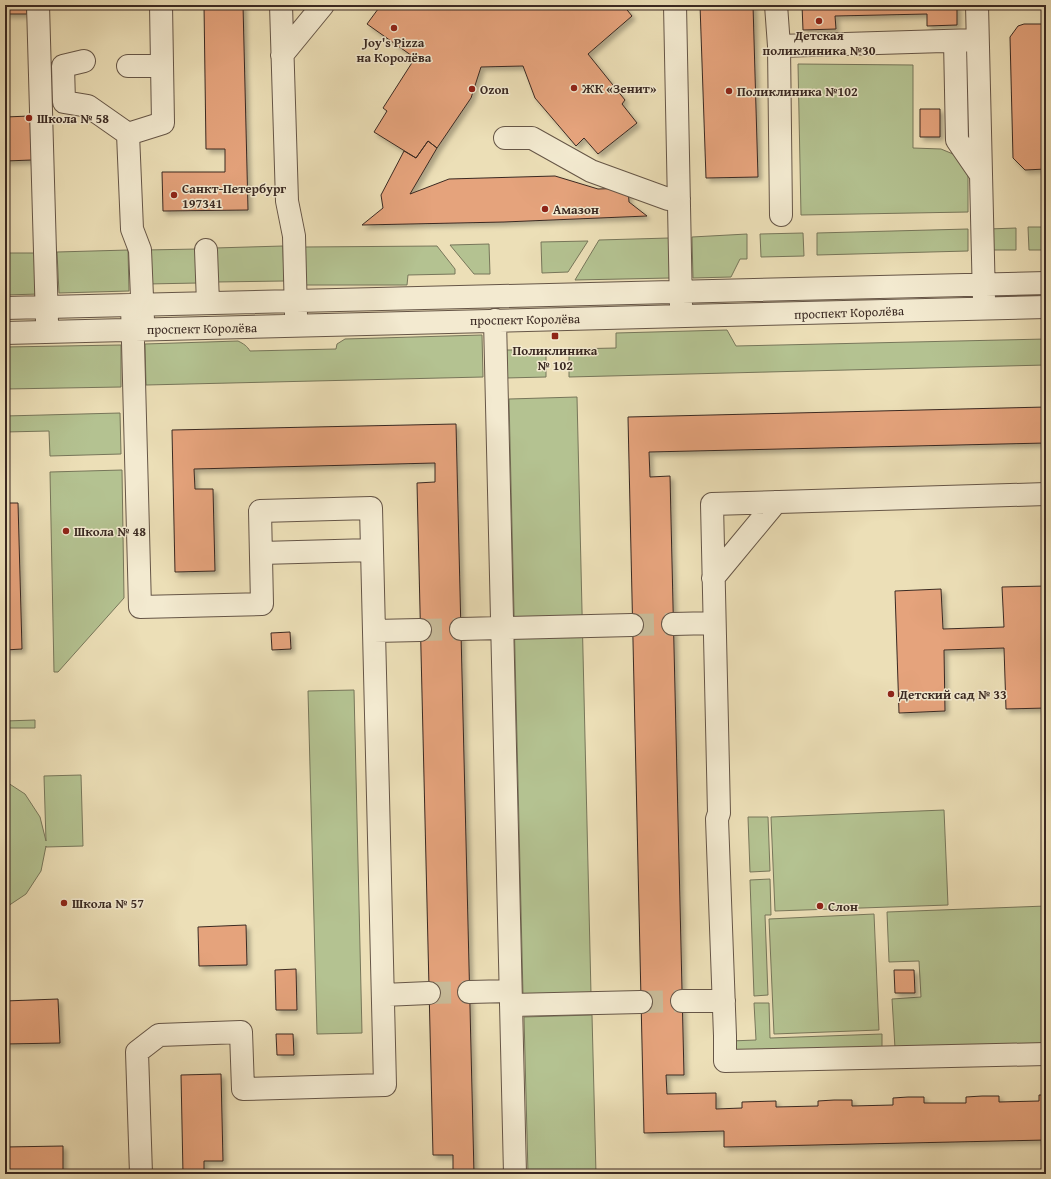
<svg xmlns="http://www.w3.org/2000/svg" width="1051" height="1179" font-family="'Gentium Book Plus',serif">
  <defs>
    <filter id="shadow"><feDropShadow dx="3.5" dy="3.5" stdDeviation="2" flood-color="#0004"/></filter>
  </defs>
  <rect width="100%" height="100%" fill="#ecdfb7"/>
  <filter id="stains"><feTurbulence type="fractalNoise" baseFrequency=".005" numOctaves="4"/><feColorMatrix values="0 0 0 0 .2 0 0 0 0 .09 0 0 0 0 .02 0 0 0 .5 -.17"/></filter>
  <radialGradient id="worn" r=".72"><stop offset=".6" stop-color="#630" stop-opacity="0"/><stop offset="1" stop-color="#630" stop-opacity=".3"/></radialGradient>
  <path fill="#b4c291" stroke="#77765a" d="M798,64L913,65V148L941,149L953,154L963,164L968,176V212L801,215Z
    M1028,227H1046V250H1029Z
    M1016,228V250H988V229Z
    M968,229V251L817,255V233Z
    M803,233L804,256L761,257L760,234Z
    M747,234V259H740L731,277L693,278L692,237Z
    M669,238L670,278L575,280L599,240Z
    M588,241L568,272L542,273L541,242Z
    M489,244L490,274H474L450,245Z
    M283,246L284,281L216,282L215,248Z
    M437,246L455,269V274L408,275L407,285H305L304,247Z
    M197,249L198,283L147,284L146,250Z
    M128,250L129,291L59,293L57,252Z
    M5,253H38L39,294L5,295Z
    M727,330L736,346L1046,339V365L569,377V349L616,348V333Z
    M482,335L483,377L146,385L145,344L238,341C244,344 247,346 250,351L336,349L337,344L345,339Z
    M121,345V387L5,389V347Z
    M505,350H546V377L506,378Z
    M577,397L591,994L523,995L509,399Z
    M120,413L121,454L50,456L49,431L5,432V416Z
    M122,470L124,598L58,672H54L50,472Z
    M354,690L362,1033L317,1034L308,691Z
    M35,720V728H5V721Z
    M81,775L83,846L46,847V846L41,871L26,894L5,908V781L25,794L40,817L46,841L44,776Z
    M944,810L948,905L775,911L771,817Z
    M748,817H768L770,871L750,872Z
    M770,879L771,915H765L768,995L754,996L750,880Z
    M1046,906V1045L895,1048L892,999L921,997L919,961L889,962L887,912Z
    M874,914L879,1030L774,1034L769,919Z
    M754,1003H769L770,1038L882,1034V1049L731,1055L730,1041L756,1040Z
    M592,1015L596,1174H528L524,1017Z"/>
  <path fill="#e5a37b" stroke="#3a2922" filter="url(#shadow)" d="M5,5H26L27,14H5Z
    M204,5H243L248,210L163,211L162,172H225V149H206Z
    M381,5H450L452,7L623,5L632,16L588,54L625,100L622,104L637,123L598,154L584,138L576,146L535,98L523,66L481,67L471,98L437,148L428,141L416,158L374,132L387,111L383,108L415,58L367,24Z
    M700,5H753L758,177L706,178Z
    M802,5H957V25L927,26V14L835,16L836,29L803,30Z
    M1024,24H1046V169L1025,170L1013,158L1010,37L1018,26Z
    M920,109H940V137H920Z
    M30,116L32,160L5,161V117Z
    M428,141L437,148L410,194L449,179L555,176L598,189L628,188L629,202L647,216L504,222L362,225L383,208L381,195L404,151L416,158Z
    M1046,407V443L649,452L650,477L670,476L684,1075H666L667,1094L716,1093V1109L742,1108V1102L776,1101V1107L818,1106V1101L834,1100H852V1106L893,1105V1098L908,1097H924V1103H966V1097L982,1096H999V1102L1039,1101V1095H1046V1140L724,1147V1131L644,1133L628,417Z
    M456,424L474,1174H365L453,1172V1155H433L417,483L435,482V463L194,469L195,489H213L215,571L175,572L172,430Z
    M5,503H18L22,649L5,650Z
    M1046,586V708L1006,709L1004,648L944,650L945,711L899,713L895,591L941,589L943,629L1004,627L1002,587Z
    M290,632L291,649L272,650L271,633Z
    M246,925L247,965L199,966L198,927Z
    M296,969L297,1010H276L275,970Z
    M894,970H914L915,993H895Z
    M58,999L60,1043L5,1044V1001Z
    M276,1034H293L294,1055H277Z
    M221,1074L223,1161H204V1174H183L181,1075Z
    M63,1146V1174H5V1147Z"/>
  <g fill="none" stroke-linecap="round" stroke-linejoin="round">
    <path stroke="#c8bb99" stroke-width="22" stroke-dasharray="22 11" stroke-linecap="butt" d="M632,625L673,624
      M420,630L461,629
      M429,993L469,992
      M641,1002L682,1001"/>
    <g stroke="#665647" stroke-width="24">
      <path id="minor" d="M38,5L47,322
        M281,5L287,201L294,236L296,315
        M675,5L681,306
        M776,5L779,46L781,215
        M977,5L984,300
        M955,41L957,140L981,175
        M779,46L977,40
        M282,55L323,5
        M84,61L63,66L64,102L88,106L128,134
        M128,66H162
        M128,134L132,229L140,250L143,320
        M128,134L163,123L161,5
        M505,138H532L591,171L668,199H679
        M206,250L208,303
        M132,305L140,607L262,604L260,511L371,508L385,1085L243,1089L241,1032L159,1035L137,1052L141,1174
        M5,308L1046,283
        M495,320L515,1174
        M5,333L1046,307
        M1046,494L712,504L719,813L717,819L725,1036V1061L1046,1054
        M261,553L372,550
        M713,578L776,502
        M673,624L714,623
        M461,629L632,625
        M374,631L420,630
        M469,992L510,991
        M383,995L429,993
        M682,1001H724
        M511,1005L641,1002"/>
    </g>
    <use href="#minor" stroke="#f3ead0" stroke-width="22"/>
  </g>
  <g fill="#8f2418" stroke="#f3ead0" stroke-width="1.5">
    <circle cx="819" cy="21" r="4"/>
    <circle cx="394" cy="28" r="4"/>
    <circle cx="574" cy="88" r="4"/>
    <circle cx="472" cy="89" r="4"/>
    <circle cx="729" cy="91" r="4"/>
    <circle cx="29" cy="118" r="4"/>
    <circle cx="174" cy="195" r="4"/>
    <circle cx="545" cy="209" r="4"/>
    <rect x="551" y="332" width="8" height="8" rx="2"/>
    <circle cx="66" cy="531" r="4"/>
    <circle cx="891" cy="694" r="4"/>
    <circle cx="64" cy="903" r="4"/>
    <circle cx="820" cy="906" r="4"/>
  </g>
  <g text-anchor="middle" stroke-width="3" stroke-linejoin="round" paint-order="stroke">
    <g font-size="13" font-weight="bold" fill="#3a2922" stroke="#f3ead0" text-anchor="start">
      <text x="819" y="40" text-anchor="middle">Детская<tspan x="819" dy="15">поликлиника №30</tspan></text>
      <text x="394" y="47" text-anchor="middle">Joy's Pizza<tspan x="394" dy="15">на Королёва</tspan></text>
      <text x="582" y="93">ЖК «Зенит»</text>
      <text x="480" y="94">Ozon</text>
      <text x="737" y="96">Поликлиника №102</text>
      <text x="37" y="123">Школа № 58</text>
      <text x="182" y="193">Санкт-Петербург<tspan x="182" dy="15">197341</tspan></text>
      <text x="553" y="214">Амазон</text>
      <text x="555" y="355" text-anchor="middle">Поликлиника<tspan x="555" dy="15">№ 102</tspan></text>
      <text x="74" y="536">Школа № 48</text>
      <text x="899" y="699">Детский сад № 33</text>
      <text x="72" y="908">Школа № 57</text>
      <text x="828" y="911">Слон</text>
    </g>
    <g font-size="13" fill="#3a2922" stroke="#f3ead0">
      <text transform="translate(849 312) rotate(-2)" y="5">проспект Королёва</text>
      <text transform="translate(525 319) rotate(-1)" y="5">проспект Королёва</text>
      <text transform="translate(202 328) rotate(-1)" y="5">проспект Королёва</text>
    </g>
  </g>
  <rect width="1051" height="1179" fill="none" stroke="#ecdfb7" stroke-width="20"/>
  <rect x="6" y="6" width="1039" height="1167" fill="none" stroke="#3a2922" stroke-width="2"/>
  <rect x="10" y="10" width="1031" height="1159" fill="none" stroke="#3a2922"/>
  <rect width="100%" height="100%" filter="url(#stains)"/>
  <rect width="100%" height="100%" fill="url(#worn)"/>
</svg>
